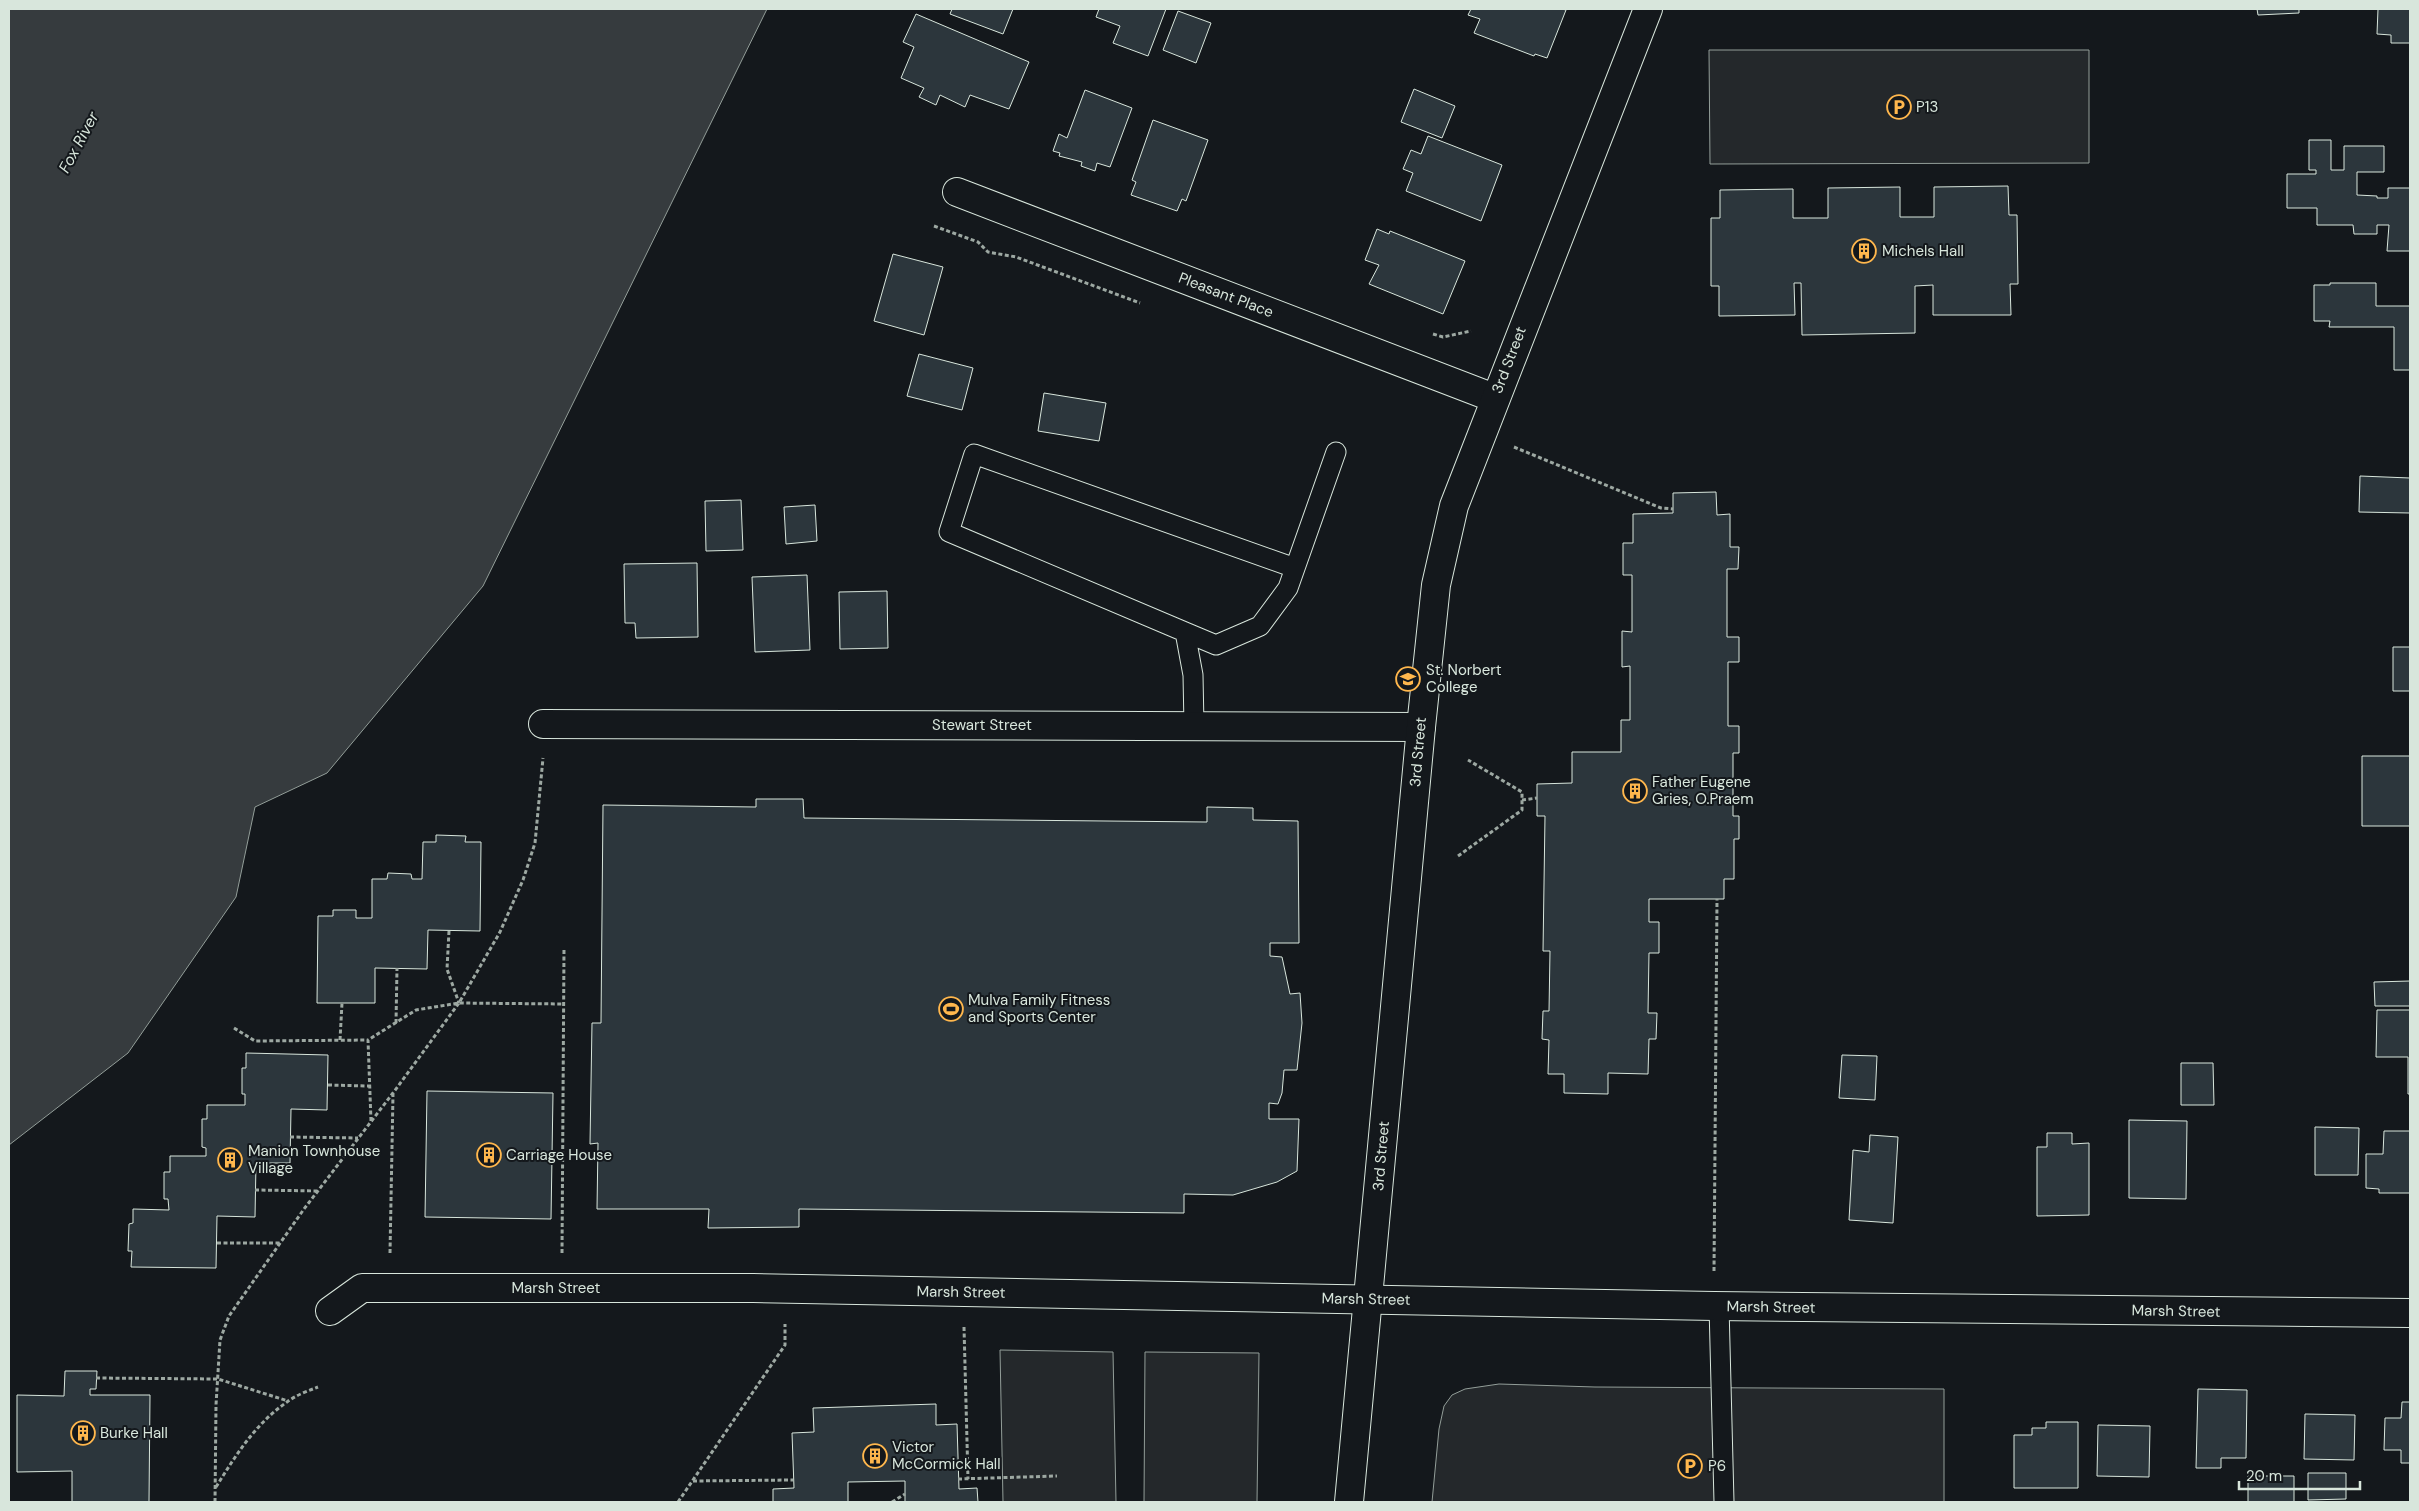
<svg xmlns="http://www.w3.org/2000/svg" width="2419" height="1511" font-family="'DM Sans',sans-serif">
  <rect width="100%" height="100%" fill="#14181c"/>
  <path fill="#24282b" stroke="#939e99" d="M2089,50V163L1710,164L1709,50Z
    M1000,1350L1113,1352L1116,1502H1003Z
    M1145,1352L1259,1353L1257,1502H1144Z
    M1499,1384L1595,1387L1944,1389V1502H1432L1439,1429L1444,1406L1452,1395L1465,1389Z"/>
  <path fill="#363b3e" stroke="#939e99" d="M9,9H767L483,586L327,773L255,807L236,897L128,1053L9,1145Z"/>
  <path fill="#2c363c" stroke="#d8e6dc" d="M952,9H1013L1003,34L950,14Z
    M1099,9H1166L1148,56L1113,43L1120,26L1096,17Z
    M1471,9H1562L1566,10L1547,58L1535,54L1534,56L1474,33L1480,19L1468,15Z
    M2257,9H2299V13L2258,15Z
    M2378,9H2410V43H2391V35L2377,34Z
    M1178,11L1211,23L1196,63L1163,50Z
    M916,14L1029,62L1009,109L970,95L965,107L940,95L936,105L919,97L924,88L901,78L914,47L903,42Z
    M1414,89L1455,106L1442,138L1401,122Z
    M1085,90L1132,108L1110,167L1097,163L1095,171L1081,166L1082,162L1059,156L1060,153L1053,151L1059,134L1067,138Z
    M1153,120L1208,140L1186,201L1182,199L1177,211L1131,195L1136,182L1132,180Z
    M1428,136L1502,165L1481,221L1406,191L1413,173L1403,169L1411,150L1421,154Z
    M2309,140H2331V170H2344V146H2384V172H2357V195L2377,196V198H2388V188H2410V251H2387L2389,225H2377V234H2354L2353,225H2317V208H2287V174H2316V170H2309Z
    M2008,186L2009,215H2017L2018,284H2010L2011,315H1933V285L1915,286V333L1802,335L1801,283H1794L1795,315L1719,316V286H1711V218H1720V190L1793,189V218H1828V188L1900,187V217H1934V187Z
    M1377,229L1389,234L1390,231L1465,261L1443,314L1369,284L1379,265L1365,260Z
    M893,254L943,267L924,335L874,321Z
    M2330,283H2376V306H2410V370H2394V327H2329L2330,321H2314V285H2330Z
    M919,354L973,368L962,410L907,396Z
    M1044,393L1106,403L1099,441L1038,431Z
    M2360,476L2410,478V513L2359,512Z
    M1716,492L1717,515L1730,514V547H1739L1738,569H1727V637H1739V662H1728V726H1739V753H1733V816H1739V839H1734V879H1724V899H1649V922H1659V953H1649L1648,1013H1657L1656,1039H1649L1648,1074L1608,1073V1094L1564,1093V1074H1548L1549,1040L1542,1039L1543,1011H1549L1550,951H1543L1545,816H1537V784L1572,783V752H1621V720H1630V666L1622,667V631L1632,632V575H1623V543H1633V514L1673,513V493Z
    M741,500L743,550L706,551L705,501Z
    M815,505L817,541L786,544L784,507Z
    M697,563L698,637L636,638L635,623H625L624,564Z
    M807,575L810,650L755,652L752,577Z
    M887,591L888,648L840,649L839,592Z
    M2393,647H2410V691H2393Z
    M2362,756H2410V826H2362Z
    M756,799H803L804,818L1207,822V807L1253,808V820L1298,821L1299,943H1270V956L1282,957L1290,994L1300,993L1302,1023L1297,1070H1284L1282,1093L1278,1104L1269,1103V1119H1299L1297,1171L1277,1182L1233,1195L1184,1194V1213L799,1209V1227L708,1228L709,1209H597L598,1143L590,1144L592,1023H601L603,805L756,807Z
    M436,835L466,836L465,842H481L480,931L428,930L427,969L375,968V1003H317L318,916H333V910H356V918H372V879H387L388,873L411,874L412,879H422L423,842H436Z
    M2410,981V1006H2375L2374,982Z
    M2377,1010H2410V1094H2408V1057H2376Z
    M246,1053L328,1055L327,1110L291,1109L290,1163H256L255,1217L217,1216L216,1268L131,1267L132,1251H128L129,1224L133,1223V1209L169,1210L168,1199H164V1172H170V1156H206V1148L202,1147V1119H207V1105H245V1094H242V1068H246Z
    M1842,1055L1877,1056L1875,1100L1839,1098Z
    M2181,1063H2213L2214,1105H2181Z
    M427,1091L553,1093L551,1219L425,1217Z
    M2129,1120L2187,1121L2186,1199L2129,1198Z
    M2315,1127L2359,1128L2358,1175H2315Z
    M2384,1131H2410V1193H2379V1189L2366,1188V1154H2383Z
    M2047,1133H2072V1144L2089,1143V1215L2037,1216V1147H2047Z
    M1870,1135L1898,1137L1893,1223L1849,1220L1853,1150L1869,1152Z
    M65,1371H97L96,1389H90V1395H150L149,1502H72V1471L17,1472V1395L64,1396Z
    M2198,1389L2247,1390L2246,1458H2221V1468H2196Z
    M2402,1402H2410V1463H2401V1450H2384L2385,1418H2401Z
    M936,1404V1425L957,1424L959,1489L977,1488L978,1502H905V1481L848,1482V1502H773V1489L794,1488L792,1433L814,1432L813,1408Z
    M2305,1414L2355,1415L2354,1460L2304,1459Z
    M2046,1422H2078V1488H2014V1435H2032V1428H2046Z
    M2098,1425L2150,1426L2149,1477L2097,1476Z
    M2308,1473H2346V1499L2308,1500Z
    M2248,1476H2294V1502H2248Z"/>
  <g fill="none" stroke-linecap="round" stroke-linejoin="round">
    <g stroke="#d8e6dc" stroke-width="21">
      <path id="lane" d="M1185,632L1216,645L1260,626L1288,588L1336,452
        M1194,726L1193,675L1185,632L949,532L974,454L1295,568
        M1719,1306L1724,1502"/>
    </g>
    <g stroke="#d8e6dc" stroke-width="30">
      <path id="street" d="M957,192L1494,398
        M543,724L1421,727
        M330,1311L362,1288H753L1714,1306L2410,1313"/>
    </g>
    <g stroke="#d8e6dc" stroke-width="30">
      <path id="secondary" d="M1349,1502L1421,727L1436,585L1454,506L1648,9"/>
    </g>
    <path stroke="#9da8a2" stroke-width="3" stroke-dasharray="4 2.5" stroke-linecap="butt" d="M934,226L978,242L988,252L1016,257L1140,303
      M1433,334L1443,337L1471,331
      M1514,447L1661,508L1673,509
      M1522,800L1537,798
      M1458,856L1522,810V792L1468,760
      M449,931L447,969L459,1003
      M396,1023L397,968
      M234,1028L255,1041L368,1040
      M340,1040L342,1003
      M328,1085L369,1086
      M371,1121L368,1040L416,1010L459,1003L564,1004
      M290,1137L358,1138
      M255,1190L319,1191
      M217,1243H280
      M390,1253L393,1094
      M562,1253L564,948
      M1714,1271L1717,899
      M964,1327L968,1479
      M96,1378L218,1379L288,1401
      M958,1479L1057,1476
      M693,1481L793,1480
      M216,1487C236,1455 255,1424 287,1402C296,1395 308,1391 318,1387
      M215,1502L216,1405L220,1340L229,1316L304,1209L393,1093L459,1003L500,932L523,880L535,843L543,758
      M678,1502L785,1345V1324
      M892,1502L905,1494"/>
    <use href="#lane" stroke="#14181c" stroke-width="19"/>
    <use href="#street" stroke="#14181c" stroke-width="28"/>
    <use href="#secondary" stroke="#14181c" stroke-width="28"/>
  </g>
  <defs>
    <g id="parking-ring" transform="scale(1.25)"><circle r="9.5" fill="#14181c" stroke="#ffb74d" stroke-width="1.5"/><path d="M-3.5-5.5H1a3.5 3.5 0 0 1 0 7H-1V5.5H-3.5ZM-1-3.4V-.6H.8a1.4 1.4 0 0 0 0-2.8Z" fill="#ffb74d"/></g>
    <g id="building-ring" transform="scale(1.25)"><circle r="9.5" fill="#14181c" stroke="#ffb74d" stroke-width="1.5"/><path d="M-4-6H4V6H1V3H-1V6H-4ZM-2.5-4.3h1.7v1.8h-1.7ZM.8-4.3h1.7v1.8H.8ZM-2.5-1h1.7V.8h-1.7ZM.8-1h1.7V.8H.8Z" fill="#ffb74d"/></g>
    <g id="university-ring" transform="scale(1.25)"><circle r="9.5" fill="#14181c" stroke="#ffb74d" stroke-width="1.5"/><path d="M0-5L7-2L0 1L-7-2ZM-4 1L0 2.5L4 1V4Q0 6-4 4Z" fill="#ffb74d"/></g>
    <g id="stadium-ring" transform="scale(1.25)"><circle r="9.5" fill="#14181c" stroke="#ffb74d" stroke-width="1.5"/><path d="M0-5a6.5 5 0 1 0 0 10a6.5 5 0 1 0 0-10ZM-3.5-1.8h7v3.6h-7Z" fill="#ffb74d"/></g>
  </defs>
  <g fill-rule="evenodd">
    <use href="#parking-ring" x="1899" y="107"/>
    <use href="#building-ring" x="1864" y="251"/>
    <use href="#university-ring" x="1408" y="679"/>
    <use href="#building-ring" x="1635" y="791"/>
    <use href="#stadium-ring" x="951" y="1009"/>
    <use href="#building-ring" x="489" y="1155"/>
    <use href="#building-ring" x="230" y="1160"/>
    <use href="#building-ring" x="83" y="1433"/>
    <use href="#building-ring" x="875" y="1456"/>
    <use href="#parking-ring" x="1690" y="1466"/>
  </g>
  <g text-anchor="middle" stroke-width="4" stroke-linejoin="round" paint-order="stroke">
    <g font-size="15" fill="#d8e6dc" stroke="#14181c" text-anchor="start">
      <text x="1916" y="112">P13</text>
      <text x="1882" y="256">Michels Hall</text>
      <text x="1426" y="675">St. Norbert<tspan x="1426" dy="17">College</tspan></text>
      <text x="1652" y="787">Father Eugene<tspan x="1652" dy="17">Gries, O.Praem</tspan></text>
      <text x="968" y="1005">Mulva Family Fitness<tspan x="968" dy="17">and Sports Center</tspan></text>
      <text x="248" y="1156">Manion Townhouse<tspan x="248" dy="17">Village</tspan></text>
      <text x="506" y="1160">Carriage House</text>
      <text x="100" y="1438">Burke Hall</text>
      <text x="892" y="1452">Victor<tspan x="892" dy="17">McCormick Hall</tspan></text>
      <text x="1708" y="1471">P6</text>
    </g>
    <g font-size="15" fill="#d8e6dc" stroke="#14181c">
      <text transform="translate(1226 295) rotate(21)" y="5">Pleasant Place</text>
      <text transform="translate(1509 360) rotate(-69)" y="5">3rd Street</text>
      <text x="982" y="730">Stewart Street</text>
      <text transform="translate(1418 752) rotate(-85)" y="5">3rd Street</text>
      <text transform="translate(1381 1156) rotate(-85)" y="5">3rd Street</text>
      <text x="556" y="1293">Marsh Street</text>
      <text transform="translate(961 1292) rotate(1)" y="5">Marsh Street</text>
      <text transform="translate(1366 1299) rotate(1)" y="5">Marsh Street</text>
      <text transform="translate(1771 1307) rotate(1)" y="5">Marsh Street</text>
      <text transform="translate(2176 1311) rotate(1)" y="5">Marsh Street</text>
    </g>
    <g font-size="16" font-style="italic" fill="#d8e6dc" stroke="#14181c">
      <text transform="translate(78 142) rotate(-62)" y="6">Fox River</text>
    </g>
  </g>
  <rect width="2419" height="1511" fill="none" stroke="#d8e6dc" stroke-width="20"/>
  <path d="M2239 1481v8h121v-8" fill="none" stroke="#d8e6dc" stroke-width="2.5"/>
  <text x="2246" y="1481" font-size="15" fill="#d8e6dc" stroke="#14181c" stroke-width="4" paint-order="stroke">20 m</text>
</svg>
